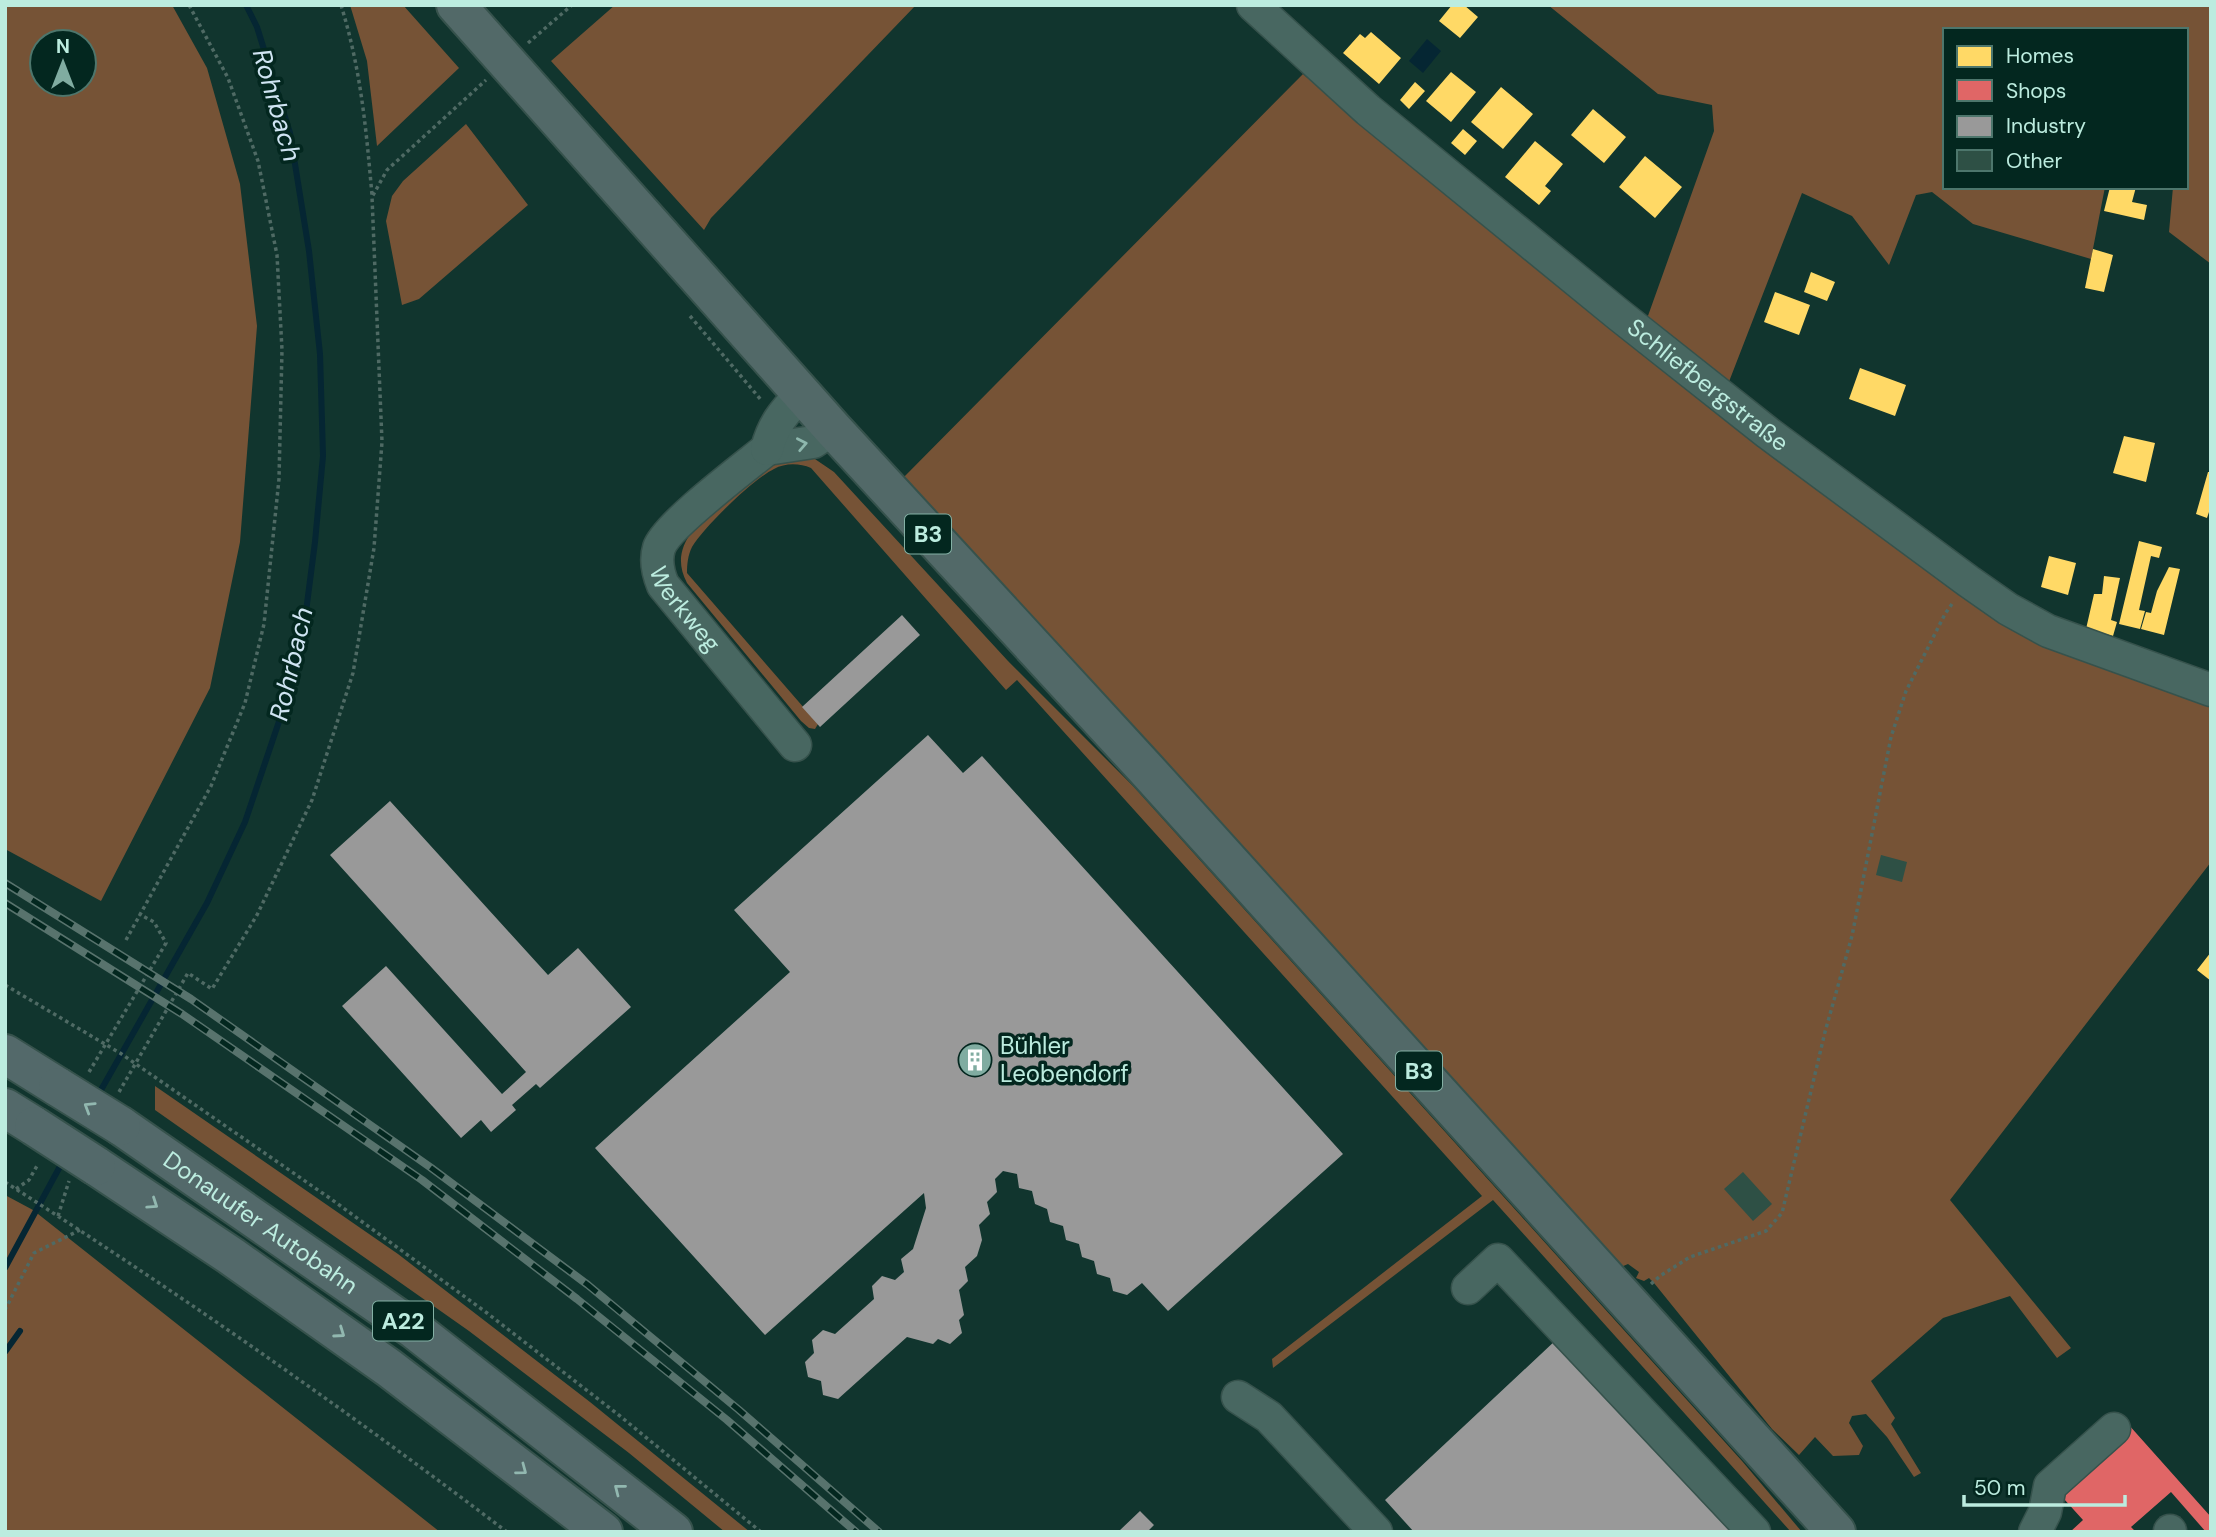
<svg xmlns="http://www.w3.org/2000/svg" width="2216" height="1537" font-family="'DM Sans',sans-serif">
  <rect width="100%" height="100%" fill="#11352e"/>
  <path fill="#765336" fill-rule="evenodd" d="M5,5H172L207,68L240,184L257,326L240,542L210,688L101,901L5,849ZM42,42H84V84H42Z
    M350,5H403L459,68L377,146L367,61Z
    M615,5H916L711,218L704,230L551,61Z
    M1548,5H2211V264L2169,232L2173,187H2186V30H1945V187H2105L2091,259L1973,224L1932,192L1916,195L1889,265L1852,216L1802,193L1725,392L1644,327L1714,131L1712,105L1658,94Z
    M1303,74L1413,166L2058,649L2104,668L2211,707V862L1950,1200L2071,1348L2057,1358L2010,1296L1943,1318L1871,1381L1895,1418L1891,1424L1921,1473L1914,1477L1887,1437L1866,1414L1852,1416L1849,1423L1863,1446L1859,1455L1833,1456L1815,1437L1799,1455L1772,1429L1654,1283L1649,1278L1644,1281L1636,1278L1639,1272L1628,1264L1621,1267L902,479Z
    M466,124L528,205L419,299L402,305L386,221L392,196L403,181Z
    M812,457L834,472L1008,661L1134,787L1742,1461L1802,1532H1791L1493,1200L1273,1368L1272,1359L1482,1196L1017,680L1006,690L811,468C799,463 785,463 774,469C753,479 704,527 692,547C688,555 687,564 687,573L818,724L815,729L809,728L801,721L687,583C665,542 708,515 736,492C746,483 757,469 769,463C780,457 800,459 812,457Z
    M155,1086L398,1254L590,1402L750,1532H725L629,1453L469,1331L155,1110Z
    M5,1195L33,1210L440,1532H5Z"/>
  <path fill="#052633" d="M1427,39L1441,51L1423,73L1409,61Z"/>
  <path fill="#ffd966" d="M1452,5H1464L1478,17L1460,38L1439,21Z
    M1371,32L1401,58L1379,84L1343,53L1360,34L1365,38Z
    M1451,72L1476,92L1451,122L1426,101Z
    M1415,82L1425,91L1409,109L1400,100Z
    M1501,87L1533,114L1503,149L1471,122Z
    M1593,109L1626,137L1604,163L1571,135Z
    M1463,129L1477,141L1465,155L1451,143Z
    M1535,141L1563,164L1545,186L1551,191L1539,205L1505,177Z
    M1645,156L1682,187L1655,218L1619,187Z
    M2110,187H2136L2132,202L2147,205L2144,220L2104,211Z
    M2093,249L2113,255L2104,292L2085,288Z
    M1811,272L1835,282L1827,301L1804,292Z
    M1775,292L1810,305L1799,335L1764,322Z
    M1860,368L1906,385L1895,416L1849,399Z
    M2124,436L2155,443L2146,482L2113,473Z
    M2208,472H2211V506L2207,518L2196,514Z
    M2139,541L2162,547L2159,558L2151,556L2139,610L2145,611L2140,629L2119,624Z
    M2049,556L2076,563L2068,595L2041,587Z
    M2169,567L2180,569L2164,635L2141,629L2146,612L2151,613L2157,591Z
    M2104,576L2120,578L2111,620L2117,622L2113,636L2086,629L2094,594H2102Z
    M2211,952V981L2197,970Z"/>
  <path fill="#e06666" d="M2128,1424L2211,1517V1532H2206L2171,1492L2131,1527L2136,1532H2070L2083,1520L2055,1489Z"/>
  <path fill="#999" d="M902,615L920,635L820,727L802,707Z
    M928,735L963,773L982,756L1343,1154L1168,1311L1142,1283L1127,1295L1113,1291L1110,1278L1097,1274L1094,1261L1082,1257L1079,1244L1066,1240L1063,1226L1050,1222L1047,1209L1035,1204L1032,1191L1019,1188L1017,1174L1003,1171L995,1179L997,1192L987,1202L990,1214L979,1225L982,1240L977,1256L965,1267L968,1281L959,1290L964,1315L959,1320L962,1333L950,1344L938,1339L933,1344L907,1337L838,1399L823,1395L821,1381L808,1377L805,1362L814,1353L812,1340L823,1330L835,1334L874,1299L872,1286L882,1276L895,1280L904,1272L901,1259L913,1249L926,1208L924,1193L765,1335L595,1148L790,972L734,910Z
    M390,801L548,975L578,948L631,1007L540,1088L536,1084L512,1105L516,1110L491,1132L481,1120L461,1138L342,1006L386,966L502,1094L526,1072L330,855Z
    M1557,1339L1738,1532H1414L1385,1500Z
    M1140,1511L1154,1525L1147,1532H1118Z"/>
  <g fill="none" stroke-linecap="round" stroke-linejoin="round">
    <path stroke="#052633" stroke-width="6" d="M97,1097L207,903L245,822L290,689L304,627L315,542L323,456L320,354L309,251L290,133L257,27L246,5
      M5,1268L64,1159
      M5,1352L20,1331"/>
  </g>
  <path fill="#2e5045" d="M1881,855L1907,862L1902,882L1876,875Z
    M1743,1172L1772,1204L1753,1221L1724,1189Z"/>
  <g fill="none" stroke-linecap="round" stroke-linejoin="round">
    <g stroke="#36524c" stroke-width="35">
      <g id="minor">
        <path id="s1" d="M1253,5L1368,110L1619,315L1768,433L1968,581L2008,609L2048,631L2211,690"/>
        <path id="s2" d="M767,449C745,467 666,526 659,548C655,561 658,573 663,585L795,745"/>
        <path d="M767,449L813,442L833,429"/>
        <path d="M767,449C773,425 784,412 801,394"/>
        <path d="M1468,1288L1498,1260L1754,1532"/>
        <path d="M1238,1397L1269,1417L1376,1532"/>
        <path d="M2170,1531V1532"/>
        <path d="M2035,1532L2045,1512L2050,1486L2114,1429"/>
      </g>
    </g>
    <g stroke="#36524c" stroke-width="42">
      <path id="major" d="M456,5L833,429L1144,767L1836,1532"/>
    </g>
    <g stroke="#36524c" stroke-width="42">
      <g id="highway">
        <path d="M5,1054L58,1087"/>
        <path d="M5,1108L34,1126"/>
        <path id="s3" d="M121,1126L415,1330L673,1532"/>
        <path d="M96,1166L231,1256L389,1368L603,1532"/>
      </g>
    </g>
    <path stroke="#4f6a64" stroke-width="3.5" stroke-dasharray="3.5 3.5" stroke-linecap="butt" d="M341,5C361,70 366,128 372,195
      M528,43L572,5
      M690,316L762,401
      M126,940L211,786L245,703L264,624L279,479L282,350L277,255L258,161L228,78L189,5
      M5,985L120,1053L331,1199L487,1313L620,1416L761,1532
      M89,1072L166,943L154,922L139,914
      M119,1092L188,973L212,989L257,915L312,800L353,673L374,548L382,442L372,197L387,170L486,80
      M5,1182C177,1292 344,1408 507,1532
      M16,1189L29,1180L38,1164
      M58,1216L69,1181
      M1651,1284L1660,1276L1690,1257L1766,1231L1782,1213L1825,1032L1852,936L1891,737L1906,691L1945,614L1954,601
      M5,1310L34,1253L80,1230"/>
    <use href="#minor" stroke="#486761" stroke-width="32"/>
    <use href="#major" stroke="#526968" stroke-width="38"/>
    <use href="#highway" stroke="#53696a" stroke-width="38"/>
    <g stroke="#58736d" stroke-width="8">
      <path id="rail" d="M5,883L191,999L430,1167L588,1285L739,1410L879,1532
        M5,903L182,1014L422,1180L577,1299L727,1420L856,1532"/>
    </g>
    <use href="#rail" stroke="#03271f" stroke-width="5" stroke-dasharray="16" stroke-linecap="butt"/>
    <g stroke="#36524c" stroke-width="42" stroke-linecap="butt">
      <path id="highway-bridge" d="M58,1087L121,1126
        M34,1126L96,1166"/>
    </g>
    <use href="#highway-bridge" stroke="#53696a" stroke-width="38"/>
  </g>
  <defs><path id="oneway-chevron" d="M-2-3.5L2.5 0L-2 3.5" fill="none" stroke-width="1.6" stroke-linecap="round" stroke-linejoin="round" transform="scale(1.75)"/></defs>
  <use stroke="#8eb7ad" href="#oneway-chevron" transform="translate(802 444) rotate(-11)"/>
  <g stroke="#92b8b0">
    <use href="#oneway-chevron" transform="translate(89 1107) rotate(-148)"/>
    <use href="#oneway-chevron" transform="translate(153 1204) rotate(34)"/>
    <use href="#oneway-chevron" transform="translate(340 1333) rotate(35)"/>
    <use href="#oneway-chevron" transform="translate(522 1470) rotate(37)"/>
    <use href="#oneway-chevron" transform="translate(619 1489) rotate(-142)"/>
  </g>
  <defs>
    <g id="building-disc" transform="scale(1.75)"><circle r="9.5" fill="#80aca1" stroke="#03271f"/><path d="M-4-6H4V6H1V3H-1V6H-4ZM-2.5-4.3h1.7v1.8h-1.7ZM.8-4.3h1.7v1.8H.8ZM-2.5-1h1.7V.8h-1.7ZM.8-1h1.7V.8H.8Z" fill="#fff"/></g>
  </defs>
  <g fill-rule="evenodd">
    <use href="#building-disc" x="975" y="1060"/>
  </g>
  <g text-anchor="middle" stroke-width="7" stroke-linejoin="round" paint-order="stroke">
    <g fill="#03271f" stroke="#84b1a5" stroke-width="2">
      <rect x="905" y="514.5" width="46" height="39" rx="5"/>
      <rect x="1396" y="1051.5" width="46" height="39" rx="5"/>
      <rect x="373" y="1301.5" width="60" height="39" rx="5"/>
    </g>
    <g font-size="23" font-weight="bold" fill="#bcecdf">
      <text x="928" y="542">B3</text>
      <text x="1419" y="1079">B3</text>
      <text x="403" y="1329">A22</text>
    </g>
    <g font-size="24" fill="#bcecdf" stroke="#03271f">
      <text dy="8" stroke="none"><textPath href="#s1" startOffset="593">Schliefbergstraße</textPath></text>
      <text dy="8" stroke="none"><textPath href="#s2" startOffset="217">Werkweg</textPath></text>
      <text dy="8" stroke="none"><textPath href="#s3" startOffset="170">Donauufer Autobahn</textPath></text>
    </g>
    <g font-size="24" fill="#bcecdf" stroke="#03271f" text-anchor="start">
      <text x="1000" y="1054">Bühler<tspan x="1000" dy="28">Leobendorf</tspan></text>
    </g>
    <g font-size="26" font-style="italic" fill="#cfe4f2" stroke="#03271f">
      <text transform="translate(277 105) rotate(74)" y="9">Rohrbach</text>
      <text transform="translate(291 664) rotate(-77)" y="9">Rohrbach</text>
    </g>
  </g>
  <rect width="2216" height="1537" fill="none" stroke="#bcecdf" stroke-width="14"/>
  <rect x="1943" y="28" width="245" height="161" fill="#03271f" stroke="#4d766c" stroke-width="2"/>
  <rect x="1957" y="46" width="35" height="21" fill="#ffd966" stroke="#4d766c" stroke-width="2"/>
  <text x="2006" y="63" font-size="21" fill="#bcecdf">Homes</text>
  <rect x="1957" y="80" width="35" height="21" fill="#e06666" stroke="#4d766c" stroke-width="2"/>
  <text x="2006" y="98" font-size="21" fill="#bcecdf">Shops</text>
  <rect x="1957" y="116" width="35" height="21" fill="#999999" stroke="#4d766c" stroke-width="2"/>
  <text x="2006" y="133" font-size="21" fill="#bcecdf">Industry</text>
  <rect x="1957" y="150" width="35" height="21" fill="#2e5045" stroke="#4d766c" stroke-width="2"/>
  <text x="2006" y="168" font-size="21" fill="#bcecdf">Other</text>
  <g transform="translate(63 63)"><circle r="33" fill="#03271f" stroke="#4d766c" stroke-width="2"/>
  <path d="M0-5L12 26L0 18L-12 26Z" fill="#80aca1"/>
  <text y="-10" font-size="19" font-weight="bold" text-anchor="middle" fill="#bcecdf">N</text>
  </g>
  <path d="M1964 1495v10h161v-10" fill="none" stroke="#bcecdf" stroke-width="3.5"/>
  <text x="1974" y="1495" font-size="21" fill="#bcecdf" stroke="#03271f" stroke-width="5" paint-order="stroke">50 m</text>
</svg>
